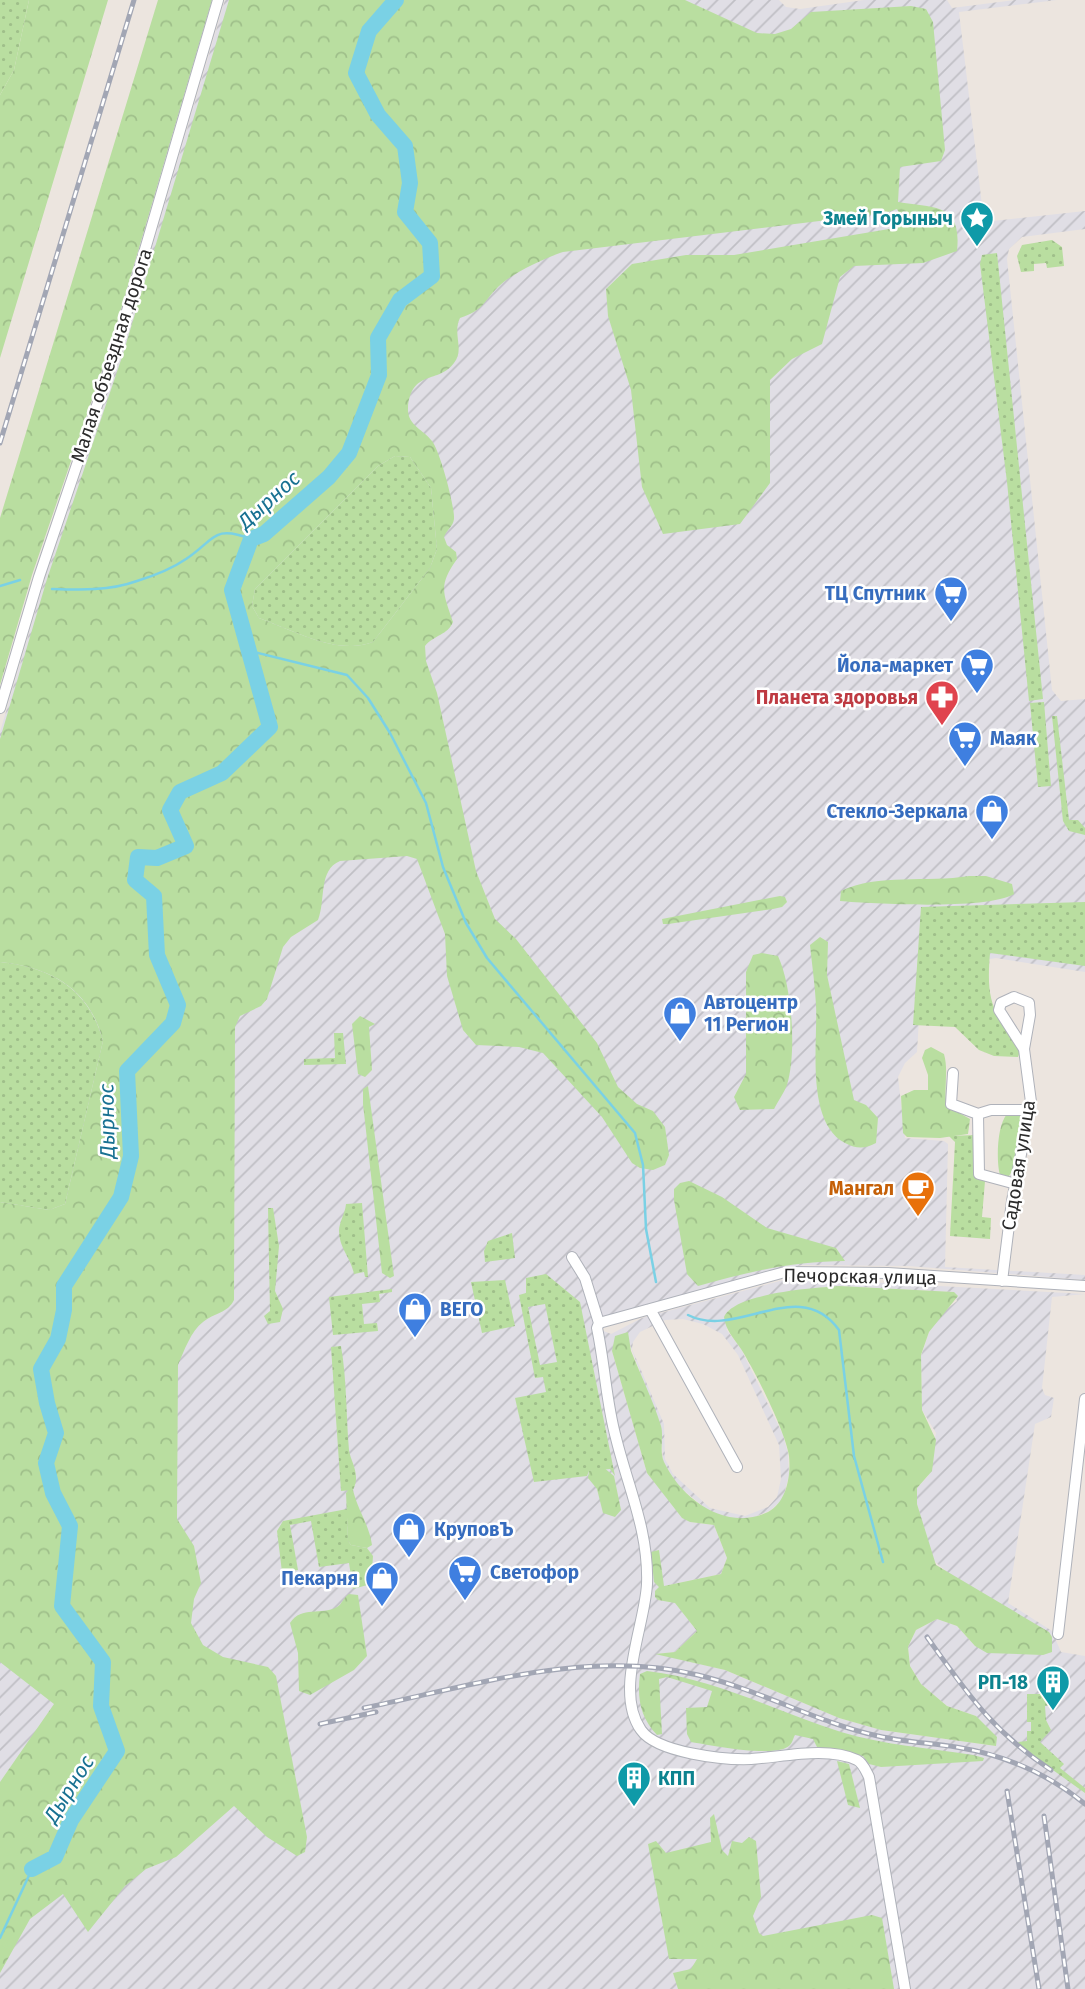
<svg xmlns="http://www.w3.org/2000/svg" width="1085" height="1989" font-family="'Fira Sans',sans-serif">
  <defs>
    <pattern id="industrial-furrows" width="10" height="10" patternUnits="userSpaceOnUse" patternTransform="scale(1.75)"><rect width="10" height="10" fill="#e0dee5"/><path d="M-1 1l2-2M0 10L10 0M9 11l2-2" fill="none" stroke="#c0bfc5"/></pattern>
    <pattern id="grass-dots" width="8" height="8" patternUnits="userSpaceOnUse" patternTransform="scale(1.75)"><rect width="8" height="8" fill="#b9dea0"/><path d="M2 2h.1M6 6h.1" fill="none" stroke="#9fbf8a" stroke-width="1.8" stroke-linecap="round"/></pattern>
    <pattern id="forest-crowns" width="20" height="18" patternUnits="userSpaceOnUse" patternTransform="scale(1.75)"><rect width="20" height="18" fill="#b9dea0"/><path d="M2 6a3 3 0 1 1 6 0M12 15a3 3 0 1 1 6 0" fill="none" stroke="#9fbf8a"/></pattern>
  </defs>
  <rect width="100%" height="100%" fill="#ece5df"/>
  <path fill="url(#industrial-furrows)" fill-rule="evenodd" d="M225,0H779L786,7L800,9L864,0H947L952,8L1015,0H1057L959,12L984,222L1085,211V229L1022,237L1009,249L1007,259L1052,690L1061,701L1085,699V972L996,958L978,961L919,1019L917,1052L905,1063L898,1077L905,1138L944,1141L948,1144L945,1267L1085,1275V1280L908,1266L803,1265L772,1270L628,1310L603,1323L601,1330L611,1334L642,1318L791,1278L1085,1294L1052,1297L1042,1388L1045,1395L1054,1398L1051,1417L1035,1424L1008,1603L1052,1631L1061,1652L1085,1656V1989H0V732L45,579L121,354ZM839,1286L954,1292L957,1301L943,1312L929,1332L921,1356L922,1410L936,1433L928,1476L917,1488V1504L932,1559L947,1572L975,1646L957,1626L937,1619L916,1630L908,1647L910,1666L921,1684L947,1706L976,1716L996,1746L881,1730L839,1718L725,1670L659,1654L675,1652L697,1631L675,1602L658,1600L660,1587L721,1574L727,1558L714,1525L690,1522L647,1473L612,1351L630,1345L661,1428L663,1461L677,1485L710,1512L735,1519L755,1517L771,1510L783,1499L789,1475L788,1453L783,1435L741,1349L726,1329ZM683,1319L703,1324L722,1334L738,1355L779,1445L781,1479L777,1497L768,1507L745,1516L710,1508L673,1474L665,1459L664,1424L632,1349L633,1342L640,1332L665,1320Z"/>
  <path fill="url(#grass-dots)" fill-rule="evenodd" d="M0,0H29L14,70L0,95Z
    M1052,240L1062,247L1064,266L1047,268L1046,263L1034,264V271L1021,272L1017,256L1022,245Z
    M997,253L1043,699L1029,701L1007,482L980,264L982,255Z
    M395,456L410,457L431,488L437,549L430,568L373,642C337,656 293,630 259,618L252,606L255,589L378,466Z
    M1044,702L1051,786L1038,787L1030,703Z
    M1052,716H1057L1069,820H1078L1085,828V835L1069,831L1063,821Z
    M1085,902V966L990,953C986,1001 992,1012 1021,1049L1018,1057L994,1056L979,1050L955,1027L913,1025L921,907Z
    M0,962C51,967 89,989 103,1041L65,1204L49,1210L0,1202Z
    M334,1033H343L346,1064L304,1065V1059L335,1058Z
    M975,1135L974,1170L977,1178L985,1181L982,1217L991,1218L990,1239L950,1236L955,1142L949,1136Z
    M362,1203L368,1277H365L364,1272L354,1274C351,1258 339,1248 339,1231C339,1222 345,1214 346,1204Z
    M268,1208H273L279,1246L275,1291L283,1309L280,1322L268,1324L264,1316L270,1311Z
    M512,1233L515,1258L485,1262L484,1251L488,1241Z
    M546,1274L580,1302L615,1476L610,1469L589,1471L587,1476L534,1482L515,1398L546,1392L543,1377L535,1378L519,1295L526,1293V1278ZM545,1304L557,1362L540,1365L528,1307Z
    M505,1280L515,1326L482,1333L471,1282Z
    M392,1289V1292L379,1294L380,1302L362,1304L364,1324L377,1323L378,1331L333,1335L329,1297Z
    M341,1346C347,1381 346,1415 349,1450C351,1463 361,1474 353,1490L341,1491L331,1347Z
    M347,1509L348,1541L351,1545L367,1548L373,1556L371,1584L353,1589L349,1563L319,1567L311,1521L290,1525L298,1570L282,1572L277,1531L283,1521Z
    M1027,1694H1050L1051,1705L1045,1706L1046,1720L1051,1730L1040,1742L1064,1764L1060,1768L1085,1788V1793L1025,1750L1018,1742L1027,1741V1731H1031V1722H1027Z"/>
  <path fill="url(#forest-crowns)" fill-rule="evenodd" d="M29,0H108L0,358V95L14,70Z
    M158,0H212L109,350L32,575L0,685V518Z
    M229,0H685L757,33L775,34L791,29L811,12L911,6L926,9L933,22L945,150L941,161L900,167L898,202C935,208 962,203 957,251L923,263L854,266L840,277L822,344L792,359L770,380V483L740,524L663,534L642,487L631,390L608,316L606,289L632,264L686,255H734L895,228L900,215L897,209L885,213L563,252C545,258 512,273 498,287C483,302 484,310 460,318C452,334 465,349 454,363C439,384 411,369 408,408C407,425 424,430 432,441C440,451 455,507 454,519C453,527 447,529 444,537L447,545L456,552L457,559C438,586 443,592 453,622C448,635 434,635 425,646L426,661L437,693L476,871L495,919L516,939L597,1043L618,1087L637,1104L653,1111L665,1127L669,1155L665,1165L653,1170L640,1168L632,1163L602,1117L543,1053L519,1047L476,1045L463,1030L447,976L445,934L417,859L407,856L340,861C318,870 326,900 318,920L291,937L283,947L267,999L261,1006L240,1016L235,1027L234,1300C228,1313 214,1313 203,1322C191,1331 184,1351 178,1365L177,1519L194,1546L201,1583L194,1599L191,1623L203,1645L223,1657L268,1667L276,1676L307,1837L305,1852L297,1856L267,1837L234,1806L176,1857L146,1869L125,1886L88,1932L63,1894L30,1919L0,1973V1782L54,1704L0,1662V1202L49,1210L65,1204L103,1041C90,989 51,967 0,962V739L47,579L123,354ZM395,456L410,457L431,488L437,549L430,568L373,642C337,656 293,630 259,618L252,606L255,589L378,466Z
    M969,876H986L1012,884L1014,894C988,910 875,904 840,901L841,891C878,873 927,883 969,876Z
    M780,896L785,897L787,902L782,907L773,909L668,924H663L662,919Z
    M820,937L828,942L827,975L854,1100L866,1105L878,1118L876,1143C864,1149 857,1149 845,1143C805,1122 818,1043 816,1005C815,985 812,965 810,945Z
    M762,953L778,956C792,986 797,1053 787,1085C784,1093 778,1101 774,1109L740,1110L734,1097L746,1074V972L753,955Z
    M360,1016L375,1024L369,1027L372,1070L365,1077L358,1074L352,1024Z
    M931,1047L944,1054C949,1072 943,1089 947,1106L970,1119L968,1134L940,1138L907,1137L903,1133L901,1096L914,1090H928V1075L922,1058L925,1050Z
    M368,1086L394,1276L390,1278L382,1273L363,1104V1089Z
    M1007,1114L1020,1115C1022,1134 1019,1161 1008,1178L1000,1175C996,1161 997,1125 1007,1114Z
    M689,1181L722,1197L767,1228L836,1248L845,1261C793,1261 748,1272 698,1286L687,1274L674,1200V1189L680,1183Z
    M839,1286L954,1292L958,1296L929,1332L921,1355L922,1410L936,1440L932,1471L917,1488V1504L936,1565L1049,1632L1052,1637V1652L1043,1655L987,1653L975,1646L957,1626L937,1619L916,1630L908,1647L910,1666L921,1684L947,1706L976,1716L997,1737L996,1746L881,1730L839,1718L725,1670L655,1654L675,1652L697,1631L675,1603L658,1600L655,1597V1591L659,1587L654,1582L651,1552L659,1550L664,1586L721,1574L727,1558L714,1525L690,1522L682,1518L647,1473L612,1351L615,1336L628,1332L631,1351C641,1376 653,1400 661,1426C664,1437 659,1451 664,1462C682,1500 727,1532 768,1512C787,1502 791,1475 789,1456C786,1433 754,1369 741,1349C733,1337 726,1331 724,1317C734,1293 813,1288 839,1286Z
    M603,1467L614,1476L621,1510L615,1517L603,1513L597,1489L588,1478L589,1471Z
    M349,1489L353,1490C358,1511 369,1524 372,1545L367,1548L351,1545L348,1541L346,1493Z
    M349,1594L358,1595L367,1656L354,1670L310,1695L299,1691L298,1653L290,1623C302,1605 321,1616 337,1607C342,1604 344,1597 349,1594Z
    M647,1671C716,1679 775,1711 841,1732C884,1745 928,1748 973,1755L984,1758L983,1761L881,1767L869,1764L863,1756L817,1747L813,1739L795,1735C793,1738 793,1742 790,1745C778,1759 709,1745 691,1742L687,1734L686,1708L707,1707L712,1691L667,1677L659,1679L662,1734L657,1735C640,1717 637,1698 640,1674Z
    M837,1761L849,1764L860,1808L848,1805Z
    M714,1814L722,1850L728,1856L732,1841L742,1843L749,1837L756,1841L761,1897L753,1916L759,1933L763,1936L872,1915L882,1918L894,1989H678L673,1973L691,1969L697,1959H669L648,1844L656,1841L666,1853L711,1842L710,1818Z"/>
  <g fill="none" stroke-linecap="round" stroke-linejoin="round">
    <path stroke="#7ad1e5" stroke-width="2.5" d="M0,586L20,580
      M52,589C81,590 109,591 137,581C153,576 173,568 186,559C215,540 213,524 251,539
      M250,651L347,675L368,698L390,733L426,803L443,867L466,923L487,958L635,1133L643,1165L646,1229L656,1282
      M688,1315C737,1340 799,1274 839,1330L854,1456L883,1562
      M0,1938L32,1869"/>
    <path stroke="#7ad1e5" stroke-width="16" d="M32,1869L55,1857L71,1820L117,1751L101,1706L103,1662L62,1606L70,1526L53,1493L46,1463L56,1433L47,1403L41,1369L58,1339L64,1310V1286L121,1197L131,1156L127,1071L173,1023L178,1005L157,955L154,896L135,880L138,857L157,858L186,846L170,810L180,792L222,773L270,727L232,590L251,539L264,534L329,477L349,453L379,375L378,338L400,300L432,276L430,243L405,212L410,183L405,146L378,115L356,73L369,31L396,0"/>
    <g stroke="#afb2ba" stroke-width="12">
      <path id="minor" d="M0,708L39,577L115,352L218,0
        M953,1073L951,1104L978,1114
        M1016,1184L979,1174L978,1114L991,1110H1030
        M572,1257L585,1278L599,1323
        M1002,1281L1012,1201L1031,1102L1024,1049L1030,1015L1029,1003L1014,997L1001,1003L999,1010L1024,1049
        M650,1309L737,1467
        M1058,1634L1085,1399
        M905,1989L869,1777C866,1771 863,1763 857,1760C827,1746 783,1757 751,1759C724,1760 657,1753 641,1730C614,1692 645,1625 647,1584C649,1532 628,1487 616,1438C606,1402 605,1365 597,1328L599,1323L785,1272L888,1273L1085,1286"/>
    </g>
    <use href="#minor" stroke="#fff" stroke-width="10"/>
    <g stroke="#a2a6b4" stroke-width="5">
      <path id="rail" d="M0,443L134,0
        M927,1637C967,1693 992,1731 1051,1770
        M364,1708C472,1686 588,1648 698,1675C760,1690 816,1722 878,1736C904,1742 930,1743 956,1747C1005,1755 1047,1773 1085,1804
        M320,1724L376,1712
        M1007,1791L1039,1989
        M1044,1816L1068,1989"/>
    </g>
    <use href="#rail" stroke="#fff" stroke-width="2.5" stroke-dasharray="8" stroke-linecap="butt"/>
  </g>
  <defs>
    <g id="sight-pin" transform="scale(1.75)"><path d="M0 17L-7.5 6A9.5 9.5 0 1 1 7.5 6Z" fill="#0f9aa8" stroke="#fff"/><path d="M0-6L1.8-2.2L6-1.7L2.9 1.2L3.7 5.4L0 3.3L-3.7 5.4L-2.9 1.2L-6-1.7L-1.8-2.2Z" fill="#fff"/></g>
    <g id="supermarket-pin" transform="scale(1.75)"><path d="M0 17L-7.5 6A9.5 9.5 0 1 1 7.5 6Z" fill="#3f7fe0" stroke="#fff"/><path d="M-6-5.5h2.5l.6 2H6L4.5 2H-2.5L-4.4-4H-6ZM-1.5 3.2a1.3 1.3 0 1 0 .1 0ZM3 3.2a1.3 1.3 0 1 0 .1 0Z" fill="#fff"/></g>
    <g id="pharmacy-pin" transform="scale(1.75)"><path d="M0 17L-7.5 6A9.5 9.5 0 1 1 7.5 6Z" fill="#e0444e" stroke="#fff"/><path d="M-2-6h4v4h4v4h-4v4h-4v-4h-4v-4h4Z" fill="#fff"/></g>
    <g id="shop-pin" transform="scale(1.75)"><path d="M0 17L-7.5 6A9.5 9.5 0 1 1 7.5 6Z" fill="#3f7fe0" stroke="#fff"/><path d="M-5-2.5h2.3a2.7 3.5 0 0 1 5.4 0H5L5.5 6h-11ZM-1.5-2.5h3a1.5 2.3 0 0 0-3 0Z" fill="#fff"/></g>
    <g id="cafe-pin" transform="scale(1.75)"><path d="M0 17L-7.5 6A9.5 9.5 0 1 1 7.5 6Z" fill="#e8710a" stroke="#fff"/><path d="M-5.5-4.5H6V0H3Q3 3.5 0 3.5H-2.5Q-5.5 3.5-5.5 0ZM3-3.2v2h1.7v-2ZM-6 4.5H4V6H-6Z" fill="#fff"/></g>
    <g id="building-pin" transform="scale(1.75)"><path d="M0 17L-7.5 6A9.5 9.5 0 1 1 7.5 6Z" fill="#0f9aa8" stroke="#fff"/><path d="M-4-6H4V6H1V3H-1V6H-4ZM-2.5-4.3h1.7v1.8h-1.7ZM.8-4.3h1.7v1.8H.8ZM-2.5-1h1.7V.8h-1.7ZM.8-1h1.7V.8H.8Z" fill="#fff"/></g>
  </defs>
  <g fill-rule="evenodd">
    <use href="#sight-pin" x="977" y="218"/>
    <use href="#supermarket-pin" x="951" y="593"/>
    <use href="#supermarket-pin" x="977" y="665"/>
    <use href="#pharmacy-pin" x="942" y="697"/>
    <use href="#supermarket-pin" x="965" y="738"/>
    <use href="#shop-pin" x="992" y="811"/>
    <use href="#shop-pin" x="680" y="1013"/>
    <use href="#cafe-pin" x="918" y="1188"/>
    <use href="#shop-pin" x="415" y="1309"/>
    <use href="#shop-pin" x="409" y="1529"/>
    <use href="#supermarket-pin" x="465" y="1572"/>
    <use href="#shop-pin" x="382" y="1578"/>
    <use href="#building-pin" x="1053" y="1682"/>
    <use href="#building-pin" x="634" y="1778"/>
  </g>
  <g text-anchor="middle" stroke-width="5" stroke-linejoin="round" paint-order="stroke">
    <g font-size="19" font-weight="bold" fill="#0d838f" stroke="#fff" text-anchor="end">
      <text x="953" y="225">Змей Горыныч</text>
      <text x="1028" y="1689">РП-18</text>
      <text x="658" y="1785" text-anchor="start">КПП</text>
    </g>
    <g font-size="19" fill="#2b2b2b" stroke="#fff">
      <text transform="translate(111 355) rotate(-72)" y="7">Малая объездная дорога</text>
      <text transform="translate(1018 1165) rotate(-81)" y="7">Садовая улица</text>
      <text transform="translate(860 1276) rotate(1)" y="7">Печорская улица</text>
    </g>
    <g font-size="19" font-weight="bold" fill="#366cbe" stroke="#fff" text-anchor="start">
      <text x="926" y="600" text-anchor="end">ТЦ Спутник</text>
      <text x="953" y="672" text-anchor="end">Йола-маркет</text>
      <text x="990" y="745">Маяк</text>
      <text x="968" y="818" text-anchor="end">Стекло-Зеркала</text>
      <text x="704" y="1009">Автоцентр<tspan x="704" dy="22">11 Регион</tspan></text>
      <text x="440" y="1316">ВЕГО</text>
      <text x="434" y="1536">КруповЪ</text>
      <text x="490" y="1579">Светофор</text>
      <text x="358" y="1585" text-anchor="end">Пекарня</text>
    </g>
    <g font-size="19" font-weight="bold" fill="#be3a42" stroke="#fff" text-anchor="end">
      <text x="918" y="704">Планета здоровья</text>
    </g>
    <g font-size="19" font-weight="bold" fill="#c56008" stroke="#fff" text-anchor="end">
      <text x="894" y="1195">Мангал</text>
    </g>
    <g font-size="21" font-style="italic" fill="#187192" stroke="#fff">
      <text transform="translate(269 500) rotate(-42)" y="7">Дырнос</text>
      <text transform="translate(107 1121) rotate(-91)" y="7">Дырнос</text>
      <text transform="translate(69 1789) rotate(-58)" y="7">Дырнос</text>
    </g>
  </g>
</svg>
